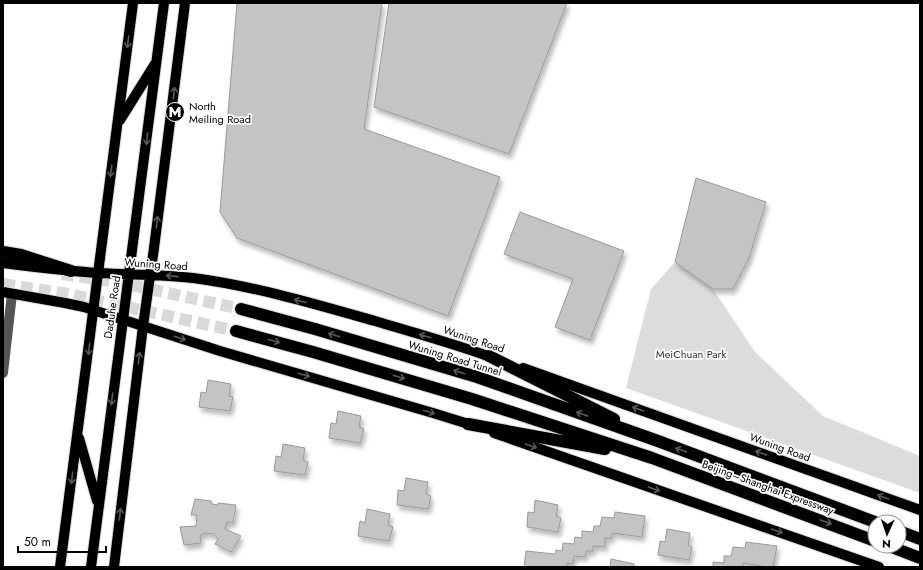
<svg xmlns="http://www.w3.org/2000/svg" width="923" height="570" font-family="Jost,sans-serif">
  <defs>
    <filter id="shadow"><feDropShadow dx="2.5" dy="4.5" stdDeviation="2" flood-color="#0004"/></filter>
  </defs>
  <rect width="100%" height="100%" fill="#fff"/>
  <path fill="#dcdcdc" d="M675,262L713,289L755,352L823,416L920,456V493L626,388L651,289Z"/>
  <path fill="#c4c4c4" stroke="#999" filter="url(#shadow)" d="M237,3H382L364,129L500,177L448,316L237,238L220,212Z
    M389,3H567L509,154L374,107Z
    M696,178L766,202L749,258L733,289H713L675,262Z
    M520,212L624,251L590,340L555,327L573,279L504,254Z
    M208,380L231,384L229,396L233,397L230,411L199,407L201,392L206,393Z
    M338,411L361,416L359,427L364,429L360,443L329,438L331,423L336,424Z
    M283,444L305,448L303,460L308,462L305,475L274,471L276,456L281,457Z
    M406,478L428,482L426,494L431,496L428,509L397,505L398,490L404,491Z
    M195,499L211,501L212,504L218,505V503L236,505L233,523L227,522L225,529L241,536L231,552L215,544L218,539L214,534L204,533L200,536L201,543L184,545L180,527L196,526L197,515H191Z
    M535,500L558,505L556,516L561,518L558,532L527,527L528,512L534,513Z
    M367,509L390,514L388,525L393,527L389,541L358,536L360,521L365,523Z
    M615,512L645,516L642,537L612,533L611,539L605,538V547L593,546V551H586L585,557L574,556L573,564L567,563V567H524L526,551L555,554L556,550L562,551L563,543L574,544L575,537L582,538V531L593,532L594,526H600L602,517L614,518Z
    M667,529L690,533L688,545L692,547L689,560L658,555L660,541L665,542Z
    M746,542L777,546L773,567H767L743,563V567H713V562L724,563V556H731L733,547L745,548Z
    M611,559L634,564V567H610Z"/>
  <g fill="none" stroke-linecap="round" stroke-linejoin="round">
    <path stroke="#d9d9d9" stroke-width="12" stroke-dasharray="12 6" stroke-linecap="butt" d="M62,274L118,282L241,309
      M3,284L68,294L236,331"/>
    <g stroke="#dbdbdb" stroke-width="12">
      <path id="major" d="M120,120L155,64
        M3,263C35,267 67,271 99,273C130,275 162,274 193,278C254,286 315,304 375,321C415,333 456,344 496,359
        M3,292L65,303L84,307L220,351L433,413L475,426
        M523,368L920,510
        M494,433L879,567
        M79,438L97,501
        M60,567L133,3
        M91,567C115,379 140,191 164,3
        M114,567L143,326L154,248L185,3"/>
    </g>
    <g stroke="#dbdbdb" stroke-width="14">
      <path id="highway" d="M3,252L21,255L71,271
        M241,309L315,329L477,377L658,441L875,522
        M236,331L313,352L472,399L652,458L875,541
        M489,356L614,419
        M468,424L605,449
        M899,531L920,539
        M889,546L920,558"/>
    </g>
    <path stroke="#555" stroke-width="10" d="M3,373L12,294"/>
    <use href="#major" stroke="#000" stroke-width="10"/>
    <use href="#highway" stroke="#000" stroke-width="12"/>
  </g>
  <defs><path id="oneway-shaft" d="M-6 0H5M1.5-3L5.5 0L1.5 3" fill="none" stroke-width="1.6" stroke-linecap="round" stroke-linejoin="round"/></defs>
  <g stroke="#595959">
    <use href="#oneway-shaft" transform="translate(128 42) rotate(97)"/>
    <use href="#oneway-shaft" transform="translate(174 93) rotate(-83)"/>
    <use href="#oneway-shaft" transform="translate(147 139) rotate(97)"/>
    <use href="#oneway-shaft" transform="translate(111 171) rotate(97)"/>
    <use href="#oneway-shaft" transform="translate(157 222) rotate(-83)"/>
    <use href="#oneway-shaft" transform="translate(172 276) rotate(-174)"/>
    <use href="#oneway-shaft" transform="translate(300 301) rotate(-165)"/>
    <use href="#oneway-shaft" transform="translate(334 335) rotate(-163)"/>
    <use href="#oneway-shaft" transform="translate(425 336) rotate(-164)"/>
    <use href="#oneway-shaft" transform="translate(180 338) rotate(18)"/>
    <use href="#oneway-shaft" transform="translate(274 341) rotate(15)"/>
    <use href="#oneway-shaft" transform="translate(89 349) rotate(97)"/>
    <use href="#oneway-shaft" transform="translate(139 358) rotate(-83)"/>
    <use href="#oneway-shaft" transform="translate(459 372) rotate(-163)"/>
    <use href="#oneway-shaft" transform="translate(304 375) rotate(16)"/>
    <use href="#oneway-shaft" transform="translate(399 377) rotate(17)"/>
    <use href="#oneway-shaft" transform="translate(112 399) rotate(97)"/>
    <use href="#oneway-shaft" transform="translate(638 409) rotate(-160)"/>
    <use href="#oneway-shaft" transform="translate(429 412) rotate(17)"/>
    <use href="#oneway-shaft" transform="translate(582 414) rotate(-160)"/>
    <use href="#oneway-shaft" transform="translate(531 446) rotate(19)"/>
    <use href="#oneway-shaft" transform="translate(681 450) rotate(-160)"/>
    <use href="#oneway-shaft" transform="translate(761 453) rotate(-160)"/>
    <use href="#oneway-shaft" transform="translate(72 478) rotate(97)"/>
    <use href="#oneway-shaft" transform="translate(654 489) rotate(19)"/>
    <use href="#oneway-shaft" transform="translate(883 497) rotate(-160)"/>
    <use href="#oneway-shaft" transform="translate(120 514) rotate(-83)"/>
    <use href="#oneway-shaft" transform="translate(826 522) rotate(20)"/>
    <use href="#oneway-shaft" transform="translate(777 531) rotate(19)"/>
  </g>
  <defs>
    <g id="metro-disc" transform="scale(1)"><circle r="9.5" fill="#000" stroke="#fff"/><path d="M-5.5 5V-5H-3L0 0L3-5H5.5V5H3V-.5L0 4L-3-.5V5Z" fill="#fff"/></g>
  </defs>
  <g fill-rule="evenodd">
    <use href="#metro-disc" x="175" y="112"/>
  </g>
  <g text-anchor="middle" stroke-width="3.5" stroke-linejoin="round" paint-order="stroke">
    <g font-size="11" fill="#000" stroke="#fff" text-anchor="start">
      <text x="189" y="110">North<tspan x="189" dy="13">Meiling Road</tspan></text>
    </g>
    <g font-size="11" fill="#000" stroke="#fff">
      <text transform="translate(156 264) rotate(4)" y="4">Wuning Road</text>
      <text transform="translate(112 307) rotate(-82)" y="4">Daduhe Road</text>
      <text transform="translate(474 339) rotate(18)" y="4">Wuning Road</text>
      <text transform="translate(455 358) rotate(17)" y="4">Wuning Road Tunnel</text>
      <text transform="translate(780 447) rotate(20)" y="4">Wuning Road</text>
      <text transform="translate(768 487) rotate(20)" y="4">Beijing–Shanghai Expressway</text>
    </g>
    <g font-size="11" fill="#333" stroke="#fff">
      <text x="691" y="358">MeiChuan Park</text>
    </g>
  </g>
  <rect width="923" height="570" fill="none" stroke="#000000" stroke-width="8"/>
  <g transform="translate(887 534) rotate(183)"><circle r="19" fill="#ffffff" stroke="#999999"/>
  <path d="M0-3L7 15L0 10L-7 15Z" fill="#000000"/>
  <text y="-6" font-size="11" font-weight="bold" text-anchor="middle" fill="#000000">N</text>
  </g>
  <path d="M18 546v6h88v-6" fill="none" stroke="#000000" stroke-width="2"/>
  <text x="24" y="546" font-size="12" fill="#000000" stroke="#ffffff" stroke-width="3" paint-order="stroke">50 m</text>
</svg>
